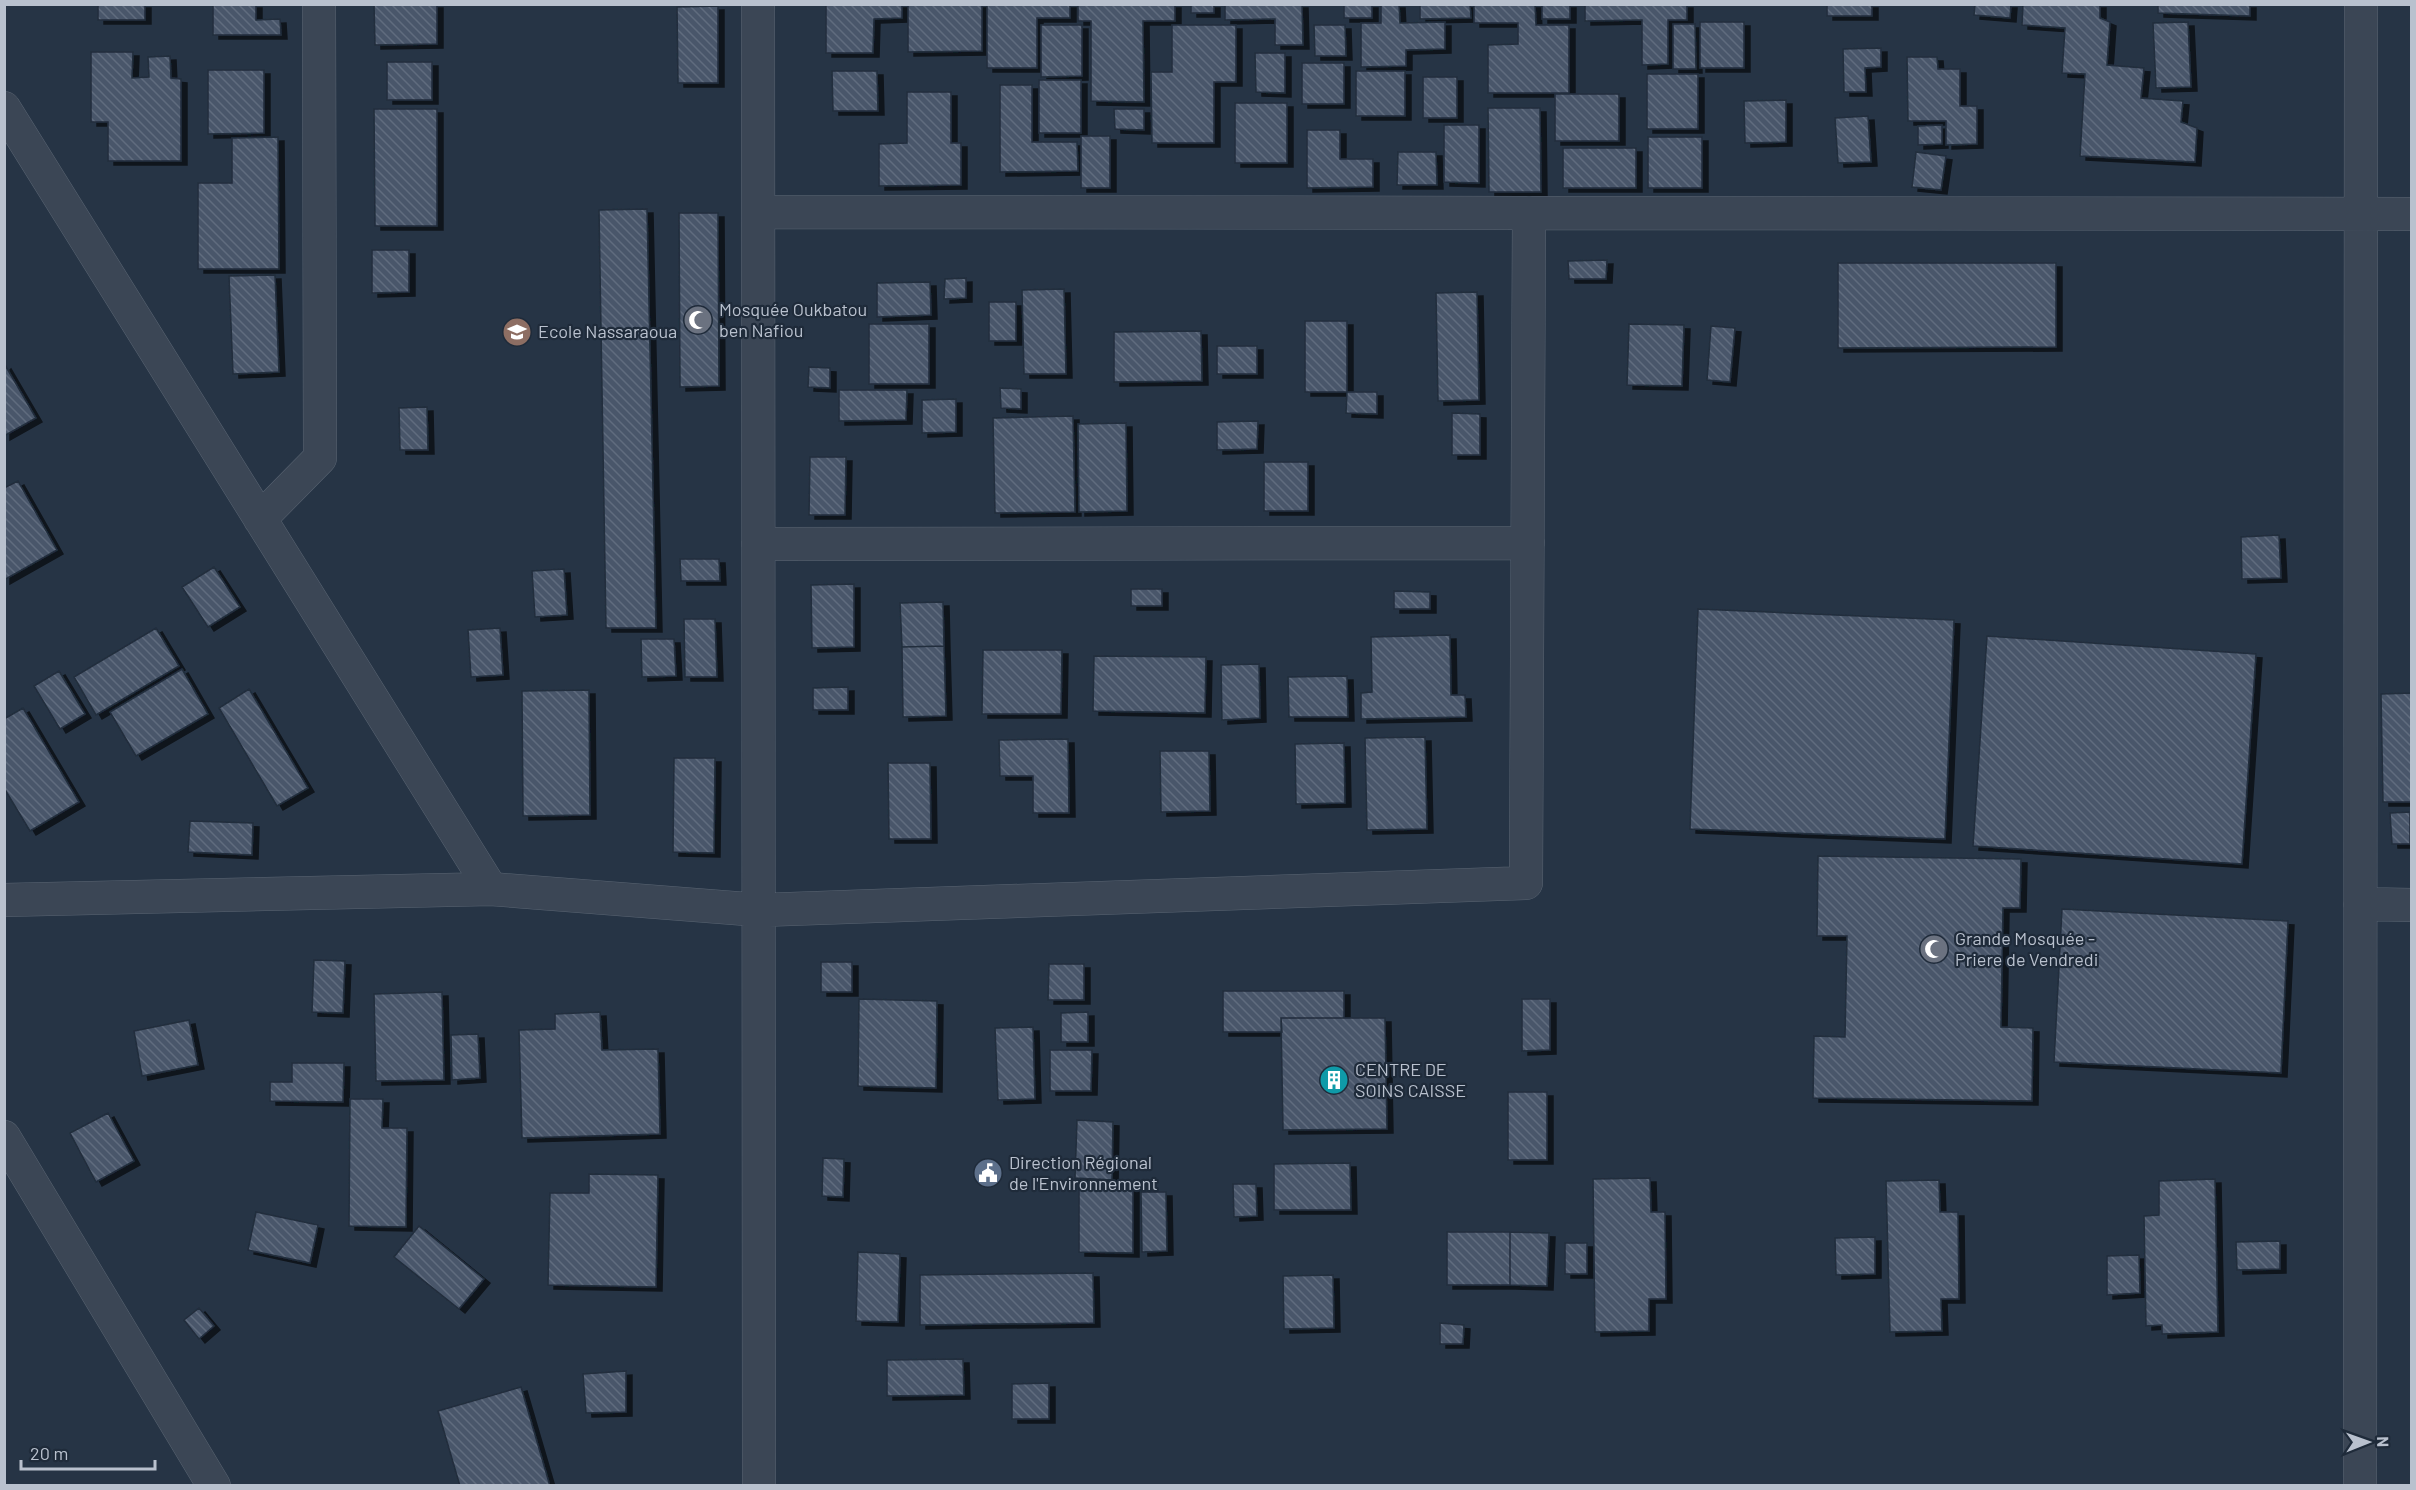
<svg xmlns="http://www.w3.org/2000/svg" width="2416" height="1490" font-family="Barlow,sans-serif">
  <defs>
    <pattern id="building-back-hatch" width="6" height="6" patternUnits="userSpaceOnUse" patternTransform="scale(1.5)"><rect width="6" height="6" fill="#48566a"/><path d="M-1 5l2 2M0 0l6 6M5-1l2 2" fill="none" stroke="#606c7e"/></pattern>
    <filter id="shadow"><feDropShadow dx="6" dy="4" stdDeviation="0" flood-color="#0009"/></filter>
  </defs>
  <rect width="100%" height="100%" fill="#263445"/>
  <path fill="url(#building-back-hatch)" stroke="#212d3c" stroke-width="1.5" filter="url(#shadow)" d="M98,4H145V20H98Z
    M213,4H256V20L280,19L281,35H213Z
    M374,4H437V44L375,45Z
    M826,4H902V18L874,19L873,53H826Z
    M908,4H982V51L908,52Z
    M987,4H1070V18H1037V68H987Z
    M1078,4H1175V21H1143L1144,102L1091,101V21H1078Z
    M1191,4H1214V13H1191Z
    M1225,4H1302L1303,45H1275V19L1225,20Z
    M1344,4H1372V18H1344Z
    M1381,4H1399L1400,23L1445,22V49L1406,50V66L1361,67V23H1381Z
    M1420,4H1470L1471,18L1420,19Z
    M1474,4H1535L1536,25H1569V93H1488V45L1518,44V23H1474Z
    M1542,4H1570V19H1542Z
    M1585,4H1687V20H1668V64L1642,65V20L1585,21Z
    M1827,4H1872V16H1827Z
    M1975,4H2011L2010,18L1974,15Z
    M2023,4H2100V18L2110,22L2107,65L2144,68L2141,98L2183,101L2181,122L2197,128L2195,162L2080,156L2085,74L2062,73L2065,28L2022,25Z
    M2158,4H2250V16L2158,13Z
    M718,6V83H678L677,7Z
    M1700,22H1744V68H1700Z
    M2188,22L2191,87L2156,88L2153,23Z
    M1673,24H1695L1696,69H1673Z
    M1041,25H1082V76L1041,77Z
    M1172,25H1236V82H1214V143H1152L1151,72H1172Z
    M1314,25H1345L1346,56H1315Z
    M1881,48V67L1865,68L1866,92H1844L1843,49Z
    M91,52H133L132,78L149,77L148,57L170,56L171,78L181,79V161H108V122H91Z
    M1255,53H1285V93L1256,92Z
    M1907,57H1937L1938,69H1960V106H1977V144L1946,145V121H1908Z
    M387,62H432V100H387Z
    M1302,63H1344V104H1302Z
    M208,70H264V133L208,134Z
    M832,71H877L878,111H833Z
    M1356,71H1405V116H1356Z
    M1647,74H1698V129H1647Z
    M1423,77H1457V118H1423Z
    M1039,80H1081V133H1039Z
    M1000,85H1032V142H1077L1078,171L1000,172Z
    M907,92H951V143H961V185L879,186V144L907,143Z
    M1555,94H1619V141H1555Z
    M1786,100V142L1745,143L1744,101Z
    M1235,103H1287V163H1235Z
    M1488,108H1540L1541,192H1489Z
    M374,109H437V226H375Z
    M1114,109H1144V130L1115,129Z
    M1868,116L1871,162L1838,163L1835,118Z
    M1444,125H1479V183L1444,182Z
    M1942,125V144L1918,145V126Z
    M1307,130H1340V159H1373V187L1307,188Z
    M1081,136H1110V188H1081Z
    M278,137L279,269H198V183H232V138Z
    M1648,137H1702V188H1648Z
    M1563,148H1636V188H1563Z
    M1398,152H1436L1437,185H1397Z
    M1916,152L1946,156L1941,190L1912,187Z
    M647,209L656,628H606L599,210Z
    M679,213H718L719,386L680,387Z
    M372,250H409V292L372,293Z
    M1607,260L1606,279H1569L1568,261Z
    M1838,263H2056V347L1838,348Z
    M275,275L279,372L233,374L229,276Z
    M966,278V298L944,299L945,279Z
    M930,282L931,315L877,317V283Z
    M1064,289L1066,374H1024L1022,290Z
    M1477,292L1479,400L1438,401L1436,293Z
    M989,302H1016V341H989Z
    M1305,321H1347V392H1305Z
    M869,324H929V384H869Z
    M1629,324L1684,325L1682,386L1627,385Z
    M1711,326L1735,328L1730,382L1707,380Z
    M1201,331L1202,381L1114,382V332Z
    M1217,346H1257V374H1217Z
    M5,365L36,418L4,436V366Z
    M809,367L830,368V388L808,387Z
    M1000,388L1021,389V409L1001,408Z
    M839,390H907L906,420L839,421Z
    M1347,392H1377V414L1346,413Z
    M956,399V432L922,433V400Z
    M427,407L428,450H400L399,408Z
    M1452,413L1480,414V455H1452Z
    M1073,416L1075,512L995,513L993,418Z
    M1258,421L1257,449L1217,450V422Z
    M1126,423L1127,511L1079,512L1078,424Z
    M810,457H846L845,515H809Z
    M1264,462H1308V511H1264Z
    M18,481L57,550L4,580V488Z
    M2279,535L2281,578L2242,579L2241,537Z
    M680,559H719L720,581H681Z
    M214,567L240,607L208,627L182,587Z
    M564,569L567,615L535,617L532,571Z
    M854,584V647L812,648L811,585Z
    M1131,589H1162V606H1131Z
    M1394,591L1430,592V609H1394Z
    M943,602L944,646L902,647L900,603Z
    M1698,609L1954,620L1945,839L1690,829Z
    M684,619H715L717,677H685Z
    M156,628L179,666L96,715L74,677Z
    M500,628L503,675L471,677L468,630Z
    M1450,635L1451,695H1465L1466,717L1361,719V693L1372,692L1371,637Z
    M1987,636L2256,654L2242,864L1973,846Z
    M641,639H674L676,676L642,677Z
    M944,646L946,716L903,717L902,647Z
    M983,650H1062L1061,714H982Z
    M1094,656L1206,657L1205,713L1093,711Z
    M1259,664L1260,718L1222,720L1221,665Z
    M182,669L208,714L136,756L110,712Z
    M59,671L85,714L60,729L34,686Z
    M1347,676L1348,717H1289L1288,677Z
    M848,687V710H813V688Z
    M249,689L308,788L277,806L219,708Z
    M589,690L590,815L523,816L522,691Z
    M2412,693V802H2383L2381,694Z
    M23,708L79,802L30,831L4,788V719Z
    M1425,737L1427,829L1367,830L1365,738Z
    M1068,739L1069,813H1033V776H1000L999,740Z
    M1344,743L1345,803L1296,804L1295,744Z
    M1160,751H1209L1210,811L1161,812Z
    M674,758H715L714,853L673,852Z
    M888,763H930L931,839H889Z
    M2410,812V844H2392L2390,813Z
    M190,821L253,823L252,855L188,852Z
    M1818,856L2021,859L2020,908H2003L2001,1027L2033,1028L2032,1101L1813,1098L1814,1036L1845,1037L1847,936H1817Z
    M2062,909L2288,921L2281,1073L2054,1062Z
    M314,960L345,961L343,1013L312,1012Z
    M821,962H852V992H821Z
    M1049,964H1084V1000H1048Z
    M1223,991H1344V1018H1281L1282,1032H1223Z
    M442,992L444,1080L376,1081L374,994Z
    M859,999L937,1001L936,1088L858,1086Z
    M1522,999H1550V1050L1522,1051Z
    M600,1012L602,1050L658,1049L660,1134L522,1138L519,1030L555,1029V1014Z
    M1088,1012V1042H1061V1013Z
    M1281,1018H1385L1387,1129L1283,1130Z
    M189,1020L198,1065L142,1076L134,1031Z
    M1033,1027L1035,1099L998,1100L995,1028Z
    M478,1034L480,1078L452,1080L451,1035Z
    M1050,1050H1092L1091,1091H1050Z
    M292,1063H344L343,1102L270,1101V1082H292Z
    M1508,1092H1547V1160H1508Z
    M350,1099H383L382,1128H407L406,1227L349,1226Z
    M108,1113L134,1161L96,1182L70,1133Z
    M1077,1120L1113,1122L1112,1180L1075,1178Z
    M823,1158L844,1159L843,1197L822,1196Z
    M1350,1163L1351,1210H1274V1164Z
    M589,1174L658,1175L656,1287L548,1285L550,1193H589Z
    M1650,1178L1651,1212H1665L1666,1299H1649V1331L1595,1332L1593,1179Z
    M2215,1179L2218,1332L2162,1334V1325L2146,1326L2144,1216L2159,1215V1181Z
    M1939,1180L1940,1212H1958L1959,1299H1941L1942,1331L1890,1332L1886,1181Z
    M1233,1184H1256L1257,1216L1234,1217Z
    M1079,1187H1133V1253L1079,1252Z
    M1141,1192H1166L1167,1251L1142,1252Z
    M256,1212L318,1225L310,1263L248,1250Z
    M419,1226L484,1279L459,1309L394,1257Z
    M1447,1232H1510V1285H1447Z
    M1510,1232L1549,1233L1547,1286L1510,1285Z
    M1875,1237V1274L1836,1275L1835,1238Z
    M2280,1241V1269L2237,1270L2236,1242Z
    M1565,1243H1587V1274H1565Z
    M858,1252L900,1254L898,1322L856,1321Z
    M2139,1255L2140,1293L2107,1295V1256Z
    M1093,1273L1094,1323L920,1325V1275Z
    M1333,1275L1334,1328L1284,1329L1283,1276Z
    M199,1308L214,1326L199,1339L184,1320Z
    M1440,1323L1464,1325L1463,1344H1440Z
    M963,1359L964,1395L887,1396V1360Z
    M626,1371V1412L586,1413L583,1374Z
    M1049,1383V1419H1012V1384Z
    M521,1387L550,1486H460L438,1411Z"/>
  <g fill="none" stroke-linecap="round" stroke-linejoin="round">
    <g stroke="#596472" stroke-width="34">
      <path id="minor" d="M758,4L759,1486
        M4,108L491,889
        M759,212L2412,214
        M260,519L320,458L319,4
        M758,544L1528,543
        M4,900L491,889L759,910L1526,883L1529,213
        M2360,904L2412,905
        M4,1137L214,1486
        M2360,1486L2361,4"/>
    </g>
    <use href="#minor" stroke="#3b4655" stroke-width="33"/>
  </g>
  <defs>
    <g id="mosque-disc" transform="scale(1.5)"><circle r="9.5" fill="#6b7280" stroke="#1f2b3a"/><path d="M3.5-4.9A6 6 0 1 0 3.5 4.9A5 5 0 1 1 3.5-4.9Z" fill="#fff"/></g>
    <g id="school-disc" transform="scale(1.5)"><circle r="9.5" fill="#8d6e63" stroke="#1f2b3a"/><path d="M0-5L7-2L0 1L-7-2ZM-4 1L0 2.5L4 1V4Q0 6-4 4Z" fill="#fff"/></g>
    <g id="building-disc" transform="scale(1.5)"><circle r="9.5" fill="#0f9aa8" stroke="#1f2b3a"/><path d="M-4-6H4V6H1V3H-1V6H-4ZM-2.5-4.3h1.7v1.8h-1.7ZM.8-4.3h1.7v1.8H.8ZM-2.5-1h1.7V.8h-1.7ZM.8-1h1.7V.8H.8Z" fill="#fff"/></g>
    <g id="civic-disc" transform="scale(1.5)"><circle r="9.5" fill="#5c6f8a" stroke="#1f2b3a"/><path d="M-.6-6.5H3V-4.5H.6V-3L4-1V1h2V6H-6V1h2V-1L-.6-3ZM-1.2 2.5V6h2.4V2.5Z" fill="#fff"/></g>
  </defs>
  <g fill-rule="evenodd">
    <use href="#mosque-disc" x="698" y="320"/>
    <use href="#school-disc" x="517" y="332"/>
    <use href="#mosque-disc" x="1934" y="949"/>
    <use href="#building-disc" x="1334" y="1080"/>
    <use href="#civic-disc" x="988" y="1173"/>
  </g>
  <g text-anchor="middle" stroke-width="4.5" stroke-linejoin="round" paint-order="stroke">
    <g font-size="18" fill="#b9c1ce" stroke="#1f2b3a" text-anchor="start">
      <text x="719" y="316">Mosquée Oukbatou<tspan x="719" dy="21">ben Nafiou</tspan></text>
      <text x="538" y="338">Ecole Nassaraoua</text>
      <text x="1955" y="945">Grande Mosquée -<tspan x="1955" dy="21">Priere de Vendredi</tspan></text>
      <text x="1355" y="1076">CENTRE DE<tspan x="1355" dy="21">SOINS CAISSE</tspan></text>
      <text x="1009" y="1169">Direction Régional<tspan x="1009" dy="21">de l'Environnement</tspan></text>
    </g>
  </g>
  <rect width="2416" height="1490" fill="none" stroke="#b9c1ce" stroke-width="12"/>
  <g transform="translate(2368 1442) rotate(89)" stroke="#1f2b3a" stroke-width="4.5" paint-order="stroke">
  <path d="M0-4.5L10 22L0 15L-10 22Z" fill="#b9c1ce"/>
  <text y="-9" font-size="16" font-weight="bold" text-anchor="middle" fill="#b9c1ce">N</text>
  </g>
  <path d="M21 1460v9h134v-9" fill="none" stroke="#b9c1ce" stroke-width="3"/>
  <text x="30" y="1460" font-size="18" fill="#b9c1ce" stroke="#1f2b3a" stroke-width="4.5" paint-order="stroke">20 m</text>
</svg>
